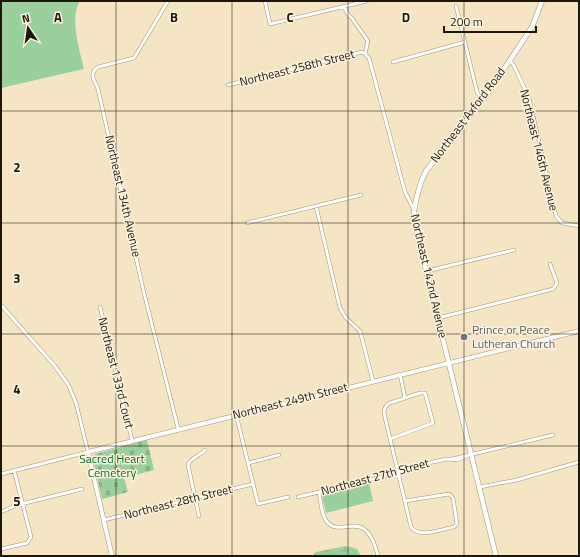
<svg xmlns="http://www.w3.org/2000/svg" width="580" height="557" font-family="'Titillium Web',sans-serif">
  <defs>
    <pattern id="wetland-marsh" width="20" height="14" patternUnits="userSpaceOnUse"><rect width="20" height="14" fill="#9bd09e"/><path d="M1 5h8M5 5V1M11 12h8M15 12V8" fill="none" stroke="#85b287"/></pattern>
    <pattern id="cemetery-stones" width="16" height="16" patternUnits="userSpaceOnUse"><rect width="16" height="16" fill="#9bd09e"/><path d="M2 7V4a2 2 0 0 1 4 0v3zM10 15v-3a2 2 0 0 1 4 0v3z" fill="#85b287"/></pattern>
  </defs>
  <rect width="100%" height="100%" fill="#f6e5c5"/>
  <path fill="#9bd09e" d="M1,1H80C69,18 80,51 84,69L1,88Z
    M369,482L373,501L326,513L322,496L323,494Z"/>
  <path fill="url(#wetland-marsh)" d="M346,546L357,549L361,556H312L316,552Z"/>
  <path fill="url(#cemetery-stones)" d="M147,440L154,470L124,478L128,492L102,499L93,459L95,454Z"/>
  <g fill="none" stroke-linecap="round" stroke-linejoin="round">
    <g stroke="#a29274" stroke-width="4">
      <path id="minor" d="M168,1L134,58L98,67C88,74 95,81 98,89L144,293L178,428
        M265,1L270,24L367,1
        M456,6L477,92L482,100
        M344,7L349,16L351,17L368,41L365,54
        M365,54L369,58L405,192L414,210
        M510,60L514,66L529,98L556,216L562,223L579,226
        M393,62L465,42
        M228,85L362,52L365,54
        M316,206L340,308L346,318L360,331L373,381
        M247,223L361,195
        M427,271L514,250
        M1,305L54,365L68,384L76,403L88,452L1,474
        M100,307L132,440
        M438,318L553,289L557,283L550,264
        M400,374L405,398
        M236,414L258,504L288,497
        M390,439L433,423L425,393H420L390,403C386,405 384,408 384,413L411,527C419,539 442,529 454,527L457,524L453,498L449,494L405,501
        M452,459L553,435
        M248,463L279,455
        M480,487L517,480L579,462
        M319,493C321,501 321,516 328,523C343,538 365,505 378,556
        M298,497L398,473L418,465L447,459L457,460L471,454
        M1,512L17,505L82,489
        M199,516L188,465C190,458 200,456 205,450
        M104,520L253,484
        M1,549L27,543L31,537L14,470"/>
    </g>
    <g stroke="#a29274" stroke-width="5">
      <path id="tertiary" d="M112,556L88,452L579,331"/>
    </g>
    <g stroke="#a29274" stroke-width="5.5">
      <path id="secondary" d="M496,556L417,233L414,211L416,200L421,182L426,171L490,90L532,27L542,1"/>
    </g>
    <use href="#minor" stroke="#fff" stroke-width="3"/>
    <use href="#tertiary" stroke="#fff" stroke-width="4"/>
    <use href="#secondary" stroke="#fff" stroke-width="4.5"/>
  </g>
  <path fill="none" stroke="#1d170b" stroke-width="1" stroke-opacity="0.55" d="M116,1V556M232,1V556M348,1V556M464,1V556M1,111H579M1,223H579M1,334H579M1,446H579"/>
  <circle fill="#6b7280" stroke="#fdf3e0" stroke-width="1.5" cx="464" cy="337" r="4"/>
  <g text-anchor="middle" stroke-width="3" stroke-linejoin="round" paint-order="stroke">
    <g font-size="12" fill="#1d170b" stroke="#fdf3e0">
      <text transform="translate(297 68) rotate(-14)" y="4">Northeast 258th Street</text>
      <text transform="translate(468 115) rotate(-53)" y="4">Northeast Axford Road</text>
      <text transform="translate(539 150) rotate(76)" y="4">Northeast 146th Avenue</text>
      <text transform="translate(123 196) rotate(77)" y="4">Northeast 134th Avenue</text>
      <text transform="translate(429 276) rotate(77)" y="4">Northeast 142nd Avenue</text>
      <text transform="translate(116 373) rotate(76)" y="4">Northeast 133rd Court</text>
      <text transform="translate(290 401) rotate(-14)" y="4">Northeast 249th Street</text>
      <text transform="translate(375 477) rotate(-15)" y="4">Northeast 27th Street</text>
      <text transform="translate(178 502) rotate(-14)" y="4">Northeast 28th Street</text>
    </g>
    <g font-size="12" fill="#5b616d" stroke="#fdf3e0" text-anchor="start">
      <text x="472" y="334">Prince or Peace<tspan x="472" dy="14">Lutheran Church</tspan></text>
    </g>
    <g font-size="12" fill="#006a1e" stroke="#fdf3e0">
      <text x="112" y="463">Sacred Heart<tspan x="112" dy="14">Cemetery</tspan></text>
    </g>
  </g>
  <g font-size="13" text-anchor="middle" font-weight="bold" fill="#1d170b" stroke="#fdf3e0" stroke-width="3" stroke-linejoin="round" paint-order="stroke">
    <text x="58" y="22">A</text>
    <text x="174" y="22">B</text>
    <text x="290" y="22">C</text>
    <text x="406" y="22">D</text>
    <text x="17" y="172">2</text>
    <text x="17" y="283">3</text>
    <text x="17" y="394">4</text>
    <text x="17" y="506">5</text>
  </g>
  <rect width="580" height="557" fill="none" stroke="#1d170b" stroke-width="4"/>
  <g transform="translate(28 28) rotate(347)" stroke="#fdf3e0" stroke-width="3" paint-order="stroke">
  <path d="M0-3L7 15L0 10L-7 15Z" fill="#1d170b"/>
  <text y="-6" font-size="11" font-weight="bold" text-anchor="middle" fill="#1d170b">N</text>
  </g>
  <path d="M444 26v6h92v-6" fill="none" stroke="#1d170b" stroke-width="2"/>
  <text x="450" y="26" font-size="12" fill="#1d170b" stroke="#fdf3e0" stroke-width="3" paint-order="stroke">200 m</text>
</svg>
